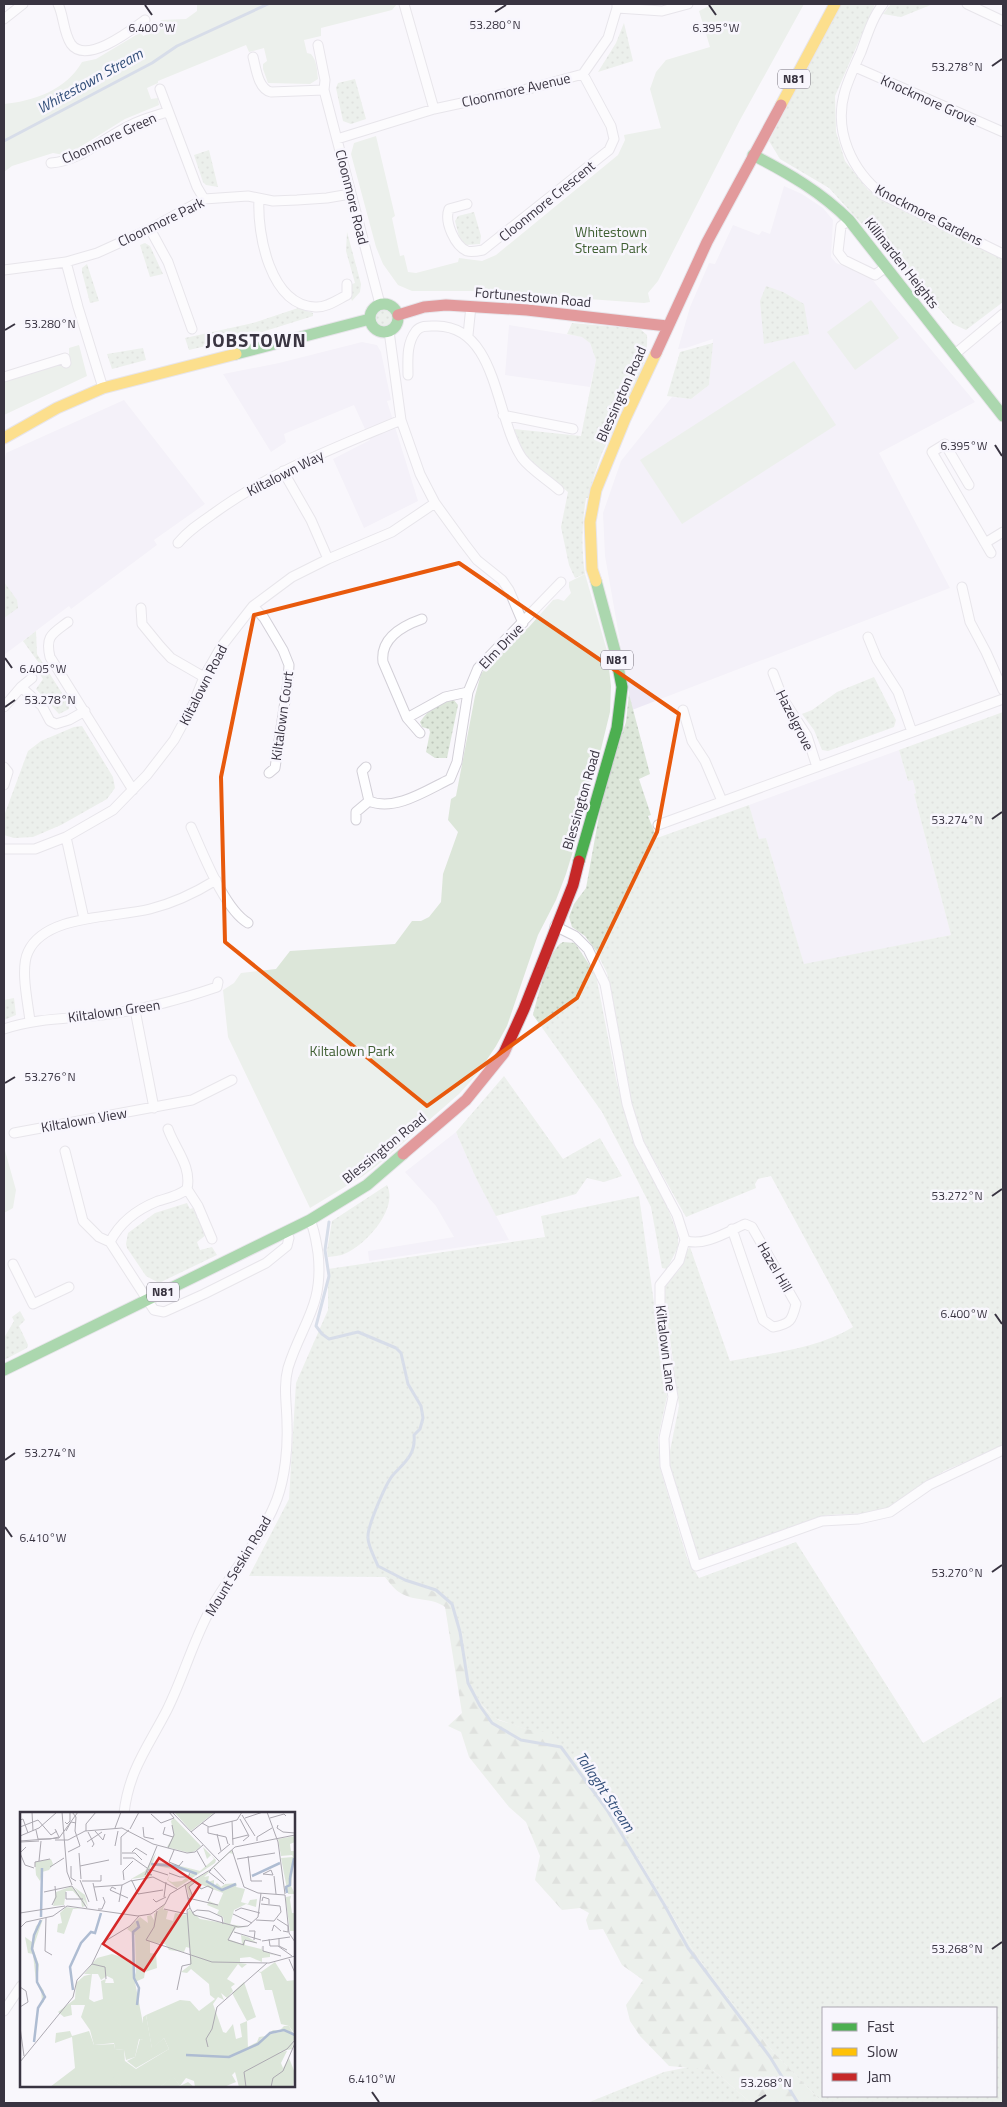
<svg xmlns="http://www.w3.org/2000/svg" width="1007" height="2107" font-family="'Titillium Web',sans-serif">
  <defs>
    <pattern id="grass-dots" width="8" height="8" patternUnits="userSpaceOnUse" patternTransform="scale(1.25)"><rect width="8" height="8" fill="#dce6d9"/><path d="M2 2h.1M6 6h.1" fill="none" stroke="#bec6bb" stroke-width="1.8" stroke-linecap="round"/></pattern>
    <pattern id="forest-firs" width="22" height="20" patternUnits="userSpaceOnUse" patternTransform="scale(1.25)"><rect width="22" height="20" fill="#dce6d9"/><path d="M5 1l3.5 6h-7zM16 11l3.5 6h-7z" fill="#bec6bb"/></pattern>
  </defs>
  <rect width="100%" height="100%" fill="#f9f7fc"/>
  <path fill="#ede9f5" d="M784,186L802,194L823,208L833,220L831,257L836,263L870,277L975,402L879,453L950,588L632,710L605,556L603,513L621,461L672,397L691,399L709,385L713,339L686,348L678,349L690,307L709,263L715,264L733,225L759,235L762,231L770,234Z
    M509,325L583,337L590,343L596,360L590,387L505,375Z
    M362,342L377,345L381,352L391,400L387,401L418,501L364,528L333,459L370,440L354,405L284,434L286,442L271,452L223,374L279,363Z
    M124,400L205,504L154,540L157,545L71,609L69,606L4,655V463L6,453Z
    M899,750L908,781L913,780L916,793L914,794L951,935L804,965L766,838L759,840L749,805Z
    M456,1132L476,1178L509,1240L369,1261L368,1251L454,1237L436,1206L405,1172Z"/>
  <path fill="url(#grass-dots)" fill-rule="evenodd" d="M840,4H875L835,96L836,132L845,161L868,190L905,212L1003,258V302L966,330L953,324L829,188L780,159L769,141Z
    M891,4H933L901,17L883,14Z
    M624,23L633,61L598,72L616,43Z
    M355,79L366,119L351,124L343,121L336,88L338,83Z
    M209,150L218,187L206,185L203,182L194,155Z
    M474,212L481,236L480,244L466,245L460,240L455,221L458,216Z
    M347,232L361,284L360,292L352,301L347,286L355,283L346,251Z
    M145,243L150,246L163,274L150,277L140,245Z
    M87,264L99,301L90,303L82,272V268Z
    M766,286L783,292L804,304L809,334L764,344L760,301Z
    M374 317a10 10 0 1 1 20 0a10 10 0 1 1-20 0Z
    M298,308L313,313V316L252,335L189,350L185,338L253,323Z
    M572,323L640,329L647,335C650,369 618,421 602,453C596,468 592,483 588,498H586C582,523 581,549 585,574L575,578L569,565L561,527L568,492L526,458L514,429L581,436L596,360L590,343L582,337L567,334Z
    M713,343L709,385L691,399L667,396L680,352Z
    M143,348L146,360L112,369L107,354Z
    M4,582L17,600L18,608L4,618Z
    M36,631L37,654L69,704V709L59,714L36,689L43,679L37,670L41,666L23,641Z
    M874,677L896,720L894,727L828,751L822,750L814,730L802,714L812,710L837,692Z
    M629,694L650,774L639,779L651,815L648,816L657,838L749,805L759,839L766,838L804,964L951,935L914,794L916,793L913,780L908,781L899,750L1003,712V1446L944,1471L890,1507L872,1513L827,1515L693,1563L667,1466L679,1406L663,1286C670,1279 679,1273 683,1263C686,1257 685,1252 690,1247L730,1361C771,1353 817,1349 853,1327L771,1176L758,1179L755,1184L756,1188L686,1217L644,1142L633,1108L607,973L596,951L585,936L572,927L569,917L574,904L586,888L600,810L613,760L626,722Z
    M453,699L458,705L447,758H435L426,752L430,732L429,729L422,727L420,722C429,709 437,703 453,699Z
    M82,726L113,777L115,788L107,799L61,825L33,837L14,838L4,835V816L28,751L41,741L74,727Z
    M563,942L575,943L596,975L616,1079L631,1134L643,1161L665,1201L678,1235V1247L667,1269L662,1268L651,1207L627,1160L602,1112L533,1015C537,1000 549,947 563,942Z
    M14,998L16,1015L4,1020V1000Z
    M504,1076L563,1159L600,1138L622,1176L604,1182L587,1178L576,1194L496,1216L476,1178L456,1132Z
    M387,1185C399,1209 365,1246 344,1254C340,1256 333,1256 328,1257L327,1251L332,1221Z
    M639,1196L667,1396L658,1438L660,1468L687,1558L699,1578L796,1542L923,1743L1003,1696V2103H823L776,2055L719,1987L691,1947L638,1858L534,1732L494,1718L478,1700L471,1683L462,1632L450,1605L436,1593L385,1577L249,1576L289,1499L296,1383L328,1310V1269L545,1237L541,1216ZM823,2008H996V2096H823Z
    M187,1203L190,1209L193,1208L206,1235L197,1242L200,1250L212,1247L217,1255L159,1283L146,1276L127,1248L126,1244L128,1233L155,1213Z
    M20,1311L25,1320L19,1326L28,1345L27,1348L4,1360V1338L14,1321L12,1317Z
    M689,2067L713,2070L751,2103H587L664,2072Z"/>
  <path fill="url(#forest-firs)" d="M385,1577C405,1583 438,1587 451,1606C474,1640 459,1690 494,1717C498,1721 506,1722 512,1724C527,1730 536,1732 552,1732L589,1780L691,1947L719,1987L776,2055L823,2103H751L713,2070L669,2066L640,2036L630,2021L626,2005L643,1980L622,1965L603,1929L589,1930L586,1920L589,1913L580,1908L562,1910L535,1880L540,1856L526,1822L509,1807L469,1757L461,1732L448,1726L462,1713L445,1607C432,1597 413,1602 399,1592C394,1589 389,1582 385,1577Z
    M846,2096H865L866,2103H845Z"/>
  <path fill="#dce6d9" d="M197,4H397L392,10L321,28V36L304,40L307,53L311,54C317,61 317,70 318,79L310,84L268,83L263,69V64L267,61L264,48L249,52L246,45L158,81V83L147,88L151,99L158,98L159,105L125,119L72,152L64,155L53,153L12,166L4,172V104C34,101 66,90 82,62L96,59L141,32L143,36L155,31L161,20L186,19L197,11Z
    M713,4H804L740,120L658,281L648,293L650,302L644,303L475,291H412L398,285L383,264L376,247L351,154L354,143L376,136L395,216L392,218L400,256L404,255L408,272L416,273L458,262L459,258L482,261L496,255L618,155L625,140L624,135L661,128L650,89L656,72L666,60L710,47L699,11Z
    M871,300L899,338L855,370L827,332Z
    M79,345L87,376L4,415V382L69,360V348Z
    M794,361L836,425L682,524L640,460Z
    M585,574L607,651L611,686L610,712L601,749L585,795L573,851L566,874L556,900L538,935L507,1026L496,1046L478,1073L459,1094L380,1163L363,1176L310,1208L228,1037L223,990L234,983L241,973L276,969L290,951L395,944L412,921H421L429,917L441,902L443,874L458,832L448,820L451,799L456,796L475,696L481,674L492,660L529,627L553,600L558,599L564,601L571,593L569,587V582Z
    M4,1147L16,1190L13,1208L4,1213Z"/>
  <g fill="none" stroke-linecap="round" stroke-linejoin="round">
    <path stroke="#aebcd2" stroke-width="3" d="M4,141L152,63L177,46L268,4
      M329,1222L325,1250L329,1276L316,1326L322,1334L329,1339L358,1332L396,1348L401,1353L408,1384L421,1406L423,1418L420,1429L414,1435C416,1454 405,1462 393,1475C386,1483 368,1525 368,1536C367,1545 375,1558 378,1566L405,1580L436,1590L452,1604L460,1632L468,1683L480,1706L492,1723L521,1740L561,1747L607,1810L665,1906L688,1948L770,2057L798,2103"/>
    <g stroke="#d2cfd7" stroke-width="11">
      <path id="street" d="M58,4C64,16 63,32 71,44C86,65 130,31 145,20
        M404,4L434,109
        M883,4C872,18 867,36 861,52C855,65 849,78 845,91C833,131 852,171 883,195L1003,254
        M967,4L1003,21
        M617,8L662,11L688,4
        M4,19L23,4
        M318,45L325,80L324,90L380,304
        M253,57C256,68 258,89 271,92L324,90
        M855,67L1003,132
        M160,89L197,187L204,199
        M337,139L434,109L532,88L583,74L608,38L617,8V4
        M51,163C81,161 104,137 131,125C142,119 155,116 167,112
        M259,199C257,234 270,305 315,307C326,308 337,300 347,295V284
        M467,204L449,209C444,222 455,246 467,251C471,252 478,251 483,250L609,150L614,139L611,126L583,74
        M849,220L841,226L838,252L844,260L875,275L886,267
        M150,229L168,262L192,329
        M66,262L78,307L103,388
        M4,270L66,262L97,253L150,229L204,199L248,196L273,201L297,200L327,198L350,194
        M389,331L401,420L420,474L435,503L464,543L477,560L502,580L509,590L523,623
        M468,335L471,306
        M955,354L1003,314
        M408,375C408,361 406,344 416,331C421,325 429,326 437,326C498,327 495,418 522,458C531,470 548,480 559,490
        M4,377L65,358L66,363
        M503,415L573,429
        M283,471L311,520L328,559
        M969,485L945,444L932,452L991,553
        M178,543C188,531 200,523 213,514C270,472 337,447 401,420
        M985,543L1003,532
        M962,587L970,622L986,652L1003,690
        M253,606L264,618L283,650L289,665L288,681L275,768L269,773
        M141,608L142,624L160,646L171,658L204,677
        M68,622C52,634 45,636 50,657L133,790
        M868,637L877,659L898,692L912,732
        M773,673L783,699L807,736L817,767
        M21,687L42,706L50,721L56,724L69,720L85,711
        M4,707L21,687L32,678
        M683,710L692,741L705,761L722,801
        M407,718L445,697L468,692
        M420,733L407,718L383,662C380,638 402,626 422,619
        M4,767L8,772L4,785
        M366,767L362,771L369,801C395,812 427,790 450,779L457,762L468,692L478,668L561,582
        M356,820V812L369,801
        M658,825L1003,699
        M191,827C203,853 224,909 248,923
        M66,837L84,919
        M4,849H35L66,837L113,810L147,775L174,740L193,705L204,677L221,647L253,606L292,577L328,559L392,532L435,503
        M555,926L575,936L588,949L605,984L627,1104L639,1143L677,1215L685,1240L679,1261L660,1285V1318L673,1397L664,1438L665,1466L696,1566L822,1521L859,1519L890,1512L929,1485L1003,1450
        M135,1010L154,1108
        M30,1021C28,1003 20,969 28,952C45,914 115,918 150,909C174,903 195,893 216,880
        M4,1029C37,1018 68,1019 102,1015C142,1010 179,1000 217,987L218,982
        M14,1133L192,1100L232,1080
        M65,1151L83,1221L99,1237L110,1242L154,1310L164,1312L204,1294L266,1263L287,1246L289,1238L286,1232
        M187,1189L198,1206L212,1239
        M685,1240C702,1248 729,1231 745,1224L752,1227L796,1304C792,1321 790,1324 773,1327L763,1320L732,1229
        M110,1242C120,1222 138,1209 158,1201C168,1198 179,1196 187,1189C192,1166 175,1149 168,1129
        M13,1264L33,1304L69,1287
        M124,1813C129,1770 148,1747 167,1710C183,1678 192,1644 209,1612C230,1573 261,1541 277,1499C285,1477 288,1448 287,1424C287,1405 283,1387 288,1368C302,1323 324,1306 318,1253C316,1241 315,1231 310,1220
        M4,2011L21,1986"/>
    </g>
    <g stroke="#d2cfd7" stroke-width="13">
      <path id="fast" d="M753,155C788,173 821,192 849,220L1003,416
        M370 318a14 14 0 1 1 28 0a14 14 0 1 1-28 0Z
        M236,354L370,319
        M579,861L617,728L622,687L615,651L596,581
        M4,1370L310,1220L367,1185L403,1154"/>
    </g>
    <g stroke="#d2cfd7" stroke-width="13">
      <path id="slow" d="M781,105L835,4
        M4,438L57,408L103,388L236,354
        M596,581L592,569L590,522L596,490L625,419L656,353"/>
    </g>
    <g stroke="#d2cfd7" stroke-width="13">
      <path id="jam" d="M398,315L424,307L446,305L527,310L667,326
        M656,353L707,242L781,105
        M403,1154L466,1100L504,1053L524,1009L573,885L579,861"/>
    </g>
    <use href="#street" stroke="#fefeff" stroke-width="9"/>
    <use href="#fast" stroke="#4caf50" stroke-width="11"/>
    <use href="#slow" stroke="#ffc107" stroke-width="11"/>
    <use href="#jam" stroke="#c62828" stroke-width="11"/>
  </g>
  <path d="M0 0H1007V2107H0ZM459,563L679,714L657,832L577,998L427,1106L225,942L221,777L254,615Z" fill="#f9f7fc" fill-opacity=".55" fill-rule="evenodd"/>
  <path fill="none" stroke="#e8590c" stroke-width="4" stroke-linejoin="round" d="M459,563L679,714L657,832L577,998L427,1106L225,942L221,777L254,615Z"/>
  <path fill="none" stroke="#393441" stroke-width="2" d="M145,5L152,15M709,5L716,15M495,12L506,5M992,66L1002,59M5,330L15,324M995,445L1002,456M5,658L12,668M5,707L15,700M992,819L1002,812M5,1083L15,1077M992,1196L1002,1189M995,1314L1002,1324M5,1460L15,1453M5,1527L12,1537M992,1572L1002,1565M992,1949L1002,1942M372,2092L379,2102M755,2102L766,2095"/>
  <g text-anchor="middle" stroke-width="5" stroke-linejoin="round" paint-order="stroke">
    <g fill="#f8f6fd" stroke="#726e79" stroke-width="1">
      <rect x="778" y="69.5" width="32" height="19" rx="4"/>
      <rect x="601" y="650.5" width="32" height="19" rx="4"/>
      <rect x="147" y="1282.5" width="32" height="19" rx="4"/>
    </g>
    <g font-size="12" font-weight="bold" fill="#393441">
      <text x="794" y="83">N81</text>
      <text x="617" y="664">N81</text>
      <text x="163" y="1296">N81</text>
    </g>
    <g font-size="14" fill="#393441" stroke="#f8f6fd">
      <text transform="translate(516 90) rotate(-13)" y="5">Cloonmore Avenue</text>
      <text transform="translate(929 100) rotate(24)" y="5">Knockmore Grove</text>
      <text transform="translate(109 138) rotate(-25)" y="5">Cloonmore Green</text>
      <text transform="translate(352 197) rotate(76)" y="5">Cloonmore Road</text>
      <text transform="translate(547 201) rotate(-39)" y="5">Cloonmore Crescent</text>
      <text transform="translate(929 215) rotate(27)" y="5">Knockmore Gardens</text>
      <text transform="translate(161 222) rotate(-26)" y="5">Cloonmore Park</text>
      <text transform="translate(902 263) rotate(52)" y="5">Killinarden Heights</text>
      <text transform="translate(533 297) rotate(5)" y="5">Fortunestown Road</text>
      <text transform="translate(621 394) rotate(-66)" y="5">Blessington Road</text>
      <text transform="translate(285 473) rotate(-27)" y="5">Kiltalown Way</text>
      <text transform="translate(501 646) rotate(-46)" y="5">Elm Drive</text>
      <text transform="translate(203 685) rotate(-63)" y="5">Kiltalown Road</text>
      <text transform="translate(282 716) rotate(-82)" y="5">Kiltalown Court</text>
      <text transform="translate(795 720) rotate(63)" y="5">Hazelgrove</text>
      <text transform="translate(581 800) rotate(-74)" y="5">Blessington Road</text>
      <text transform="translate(114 1011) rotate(-8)" y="5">Kiltalown Green</text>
      <text transform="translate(84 1120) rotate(-10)" y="5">Kiltalown View</text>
      <text transform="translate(384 1148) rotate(-39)" y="5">Blessington Road</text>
      <text transform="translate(775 1267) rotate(60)" y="5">Hazel Hill</text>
      <text transform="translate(666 1348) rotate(83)" y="5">Kiltalown Lane</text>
      <text transform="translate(238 1566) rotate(-59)" y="5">Mount Seskin Road</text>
    </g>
    <g font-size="14" fill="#3f5f32" stroke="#f8f6fd">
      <text x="611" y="237">Whitestown<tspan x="611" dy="16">Stream Park</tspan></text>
      <text x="352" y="1056">Kiltalown Park</text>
    </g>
    <g font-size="15" font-style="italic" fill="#34507b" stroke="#f8f6fd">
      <text transform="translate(90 81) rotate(-29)" y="5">Whitestown Stream</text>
      <text transform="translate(605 1792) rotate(56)" y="5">Tallaght Stream</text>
    </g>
    <g font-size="19" font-weight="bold" letter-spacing="1" fill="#393441" stroke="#f8f6fd">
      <text x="256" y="347">JOBSTOWN</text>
    </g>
  </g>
  <g transform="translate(20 1812)">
    <rect width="275" height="275" fill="#f9f7fc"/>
    <path d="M211,38L214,42L209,41L184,65L189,64L188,70L194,68V74L197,71L201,75L205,72L217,71L203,81L174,70L169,75L173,85H169L166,72L188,60ZM146,91L143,97L148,99L146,107L153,109L155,101L167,103L169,97L180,107L227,115L216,116L208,127L222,132L221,123L228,125L237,131L225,128V133L241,137V134L242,138L257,144L250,142V145L242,146V150L230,145L220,146V151L227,152L222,156L218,152L207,167L215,172L211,175L213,179L207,186L201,181L204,188L198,185L193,192L203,220L206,221L213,212L216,227L222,225L220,212L227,209L212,181L224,170L236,205L227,209L228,237L250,222L266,219L275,223L272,237L258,240L267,239L261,251L263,256L269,246L275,261L273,275H219L215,260L212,263L216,270L204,275H175L174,269L166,266L160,274L153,265L140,275H103L91,268L105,249L116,257L149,237L144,226L132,237L126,203L160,188L170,189L179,199L195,187L190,183L189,172L171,157L167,161L161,160L170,153V136L166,135L164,140L149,138L145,132L130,130V141L136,142L137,156L125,160L124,166L115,170L125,222L123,228L119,227L115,245L106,248L104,238L95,237L94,231L74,233L70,218L61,205L65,193H51L52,203L44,205L38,200L55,187L56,171L64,164L72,162L69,187L74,190L83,187L81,169L86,167L85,171H94L93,167L87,164L81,168L78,162H64L77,146L92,142L111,148L116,163L115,123L107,117L120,105L128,111L127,104L131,103L134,108V102ZM46,95L62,97H53L44,122L37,120L38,112L42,111L40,101ZM23,107L13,136L19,153L17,169L24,179V190L22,191L21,175L16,170L13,142L8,141L5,125L12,130L16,114Z" fill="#dce6d9"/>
    <path d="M126,203L132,236L144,226L149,237L116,256L107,249L115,245L120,227L123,228V205ZM264,214H269L275,224L265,219L251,221L241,227L237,234L226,236L237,230L239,225L246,224L253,218L259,219ZM50,219L52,224L69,219L74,233L94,232L95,237L104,238L105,250L92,268L103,275H30L55,256L52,225L35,231L36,221ZM153,264L160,274L168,270L174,275H140Z" fill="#dce6d9"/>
    <path d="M154,0H195L171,19ZM154,6L181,34L177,38L170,41L147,35L154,23L151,9ZM275,24V30L270,32L271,39H275L271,74L275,82H268L261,46L273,45L272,43L261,44L258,27ZM183,35L196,48L195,51L157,76L147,68L150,62L148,68L152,70L162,69L172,61L132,53L127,60L132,64L111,67L125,59L136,41L133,51H149L180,59L194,47L191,43L187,47ZM31,47L33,52L29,58L22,60L20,69L16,63L15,50ZM217,72L216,75L225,77L221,90L228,92L230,88L237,87L236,95L226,92L214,98L210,113L204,111L203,105L197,102L199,98L187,93L189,89L198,93L204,79ZM52,74L62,86L54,75L65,83L68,95L73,96L68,95L63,86L66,94L62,95L61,88L53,79H46L44,93L33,94L36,80ZM271,84L270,88L272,101H275V119H270L266,90V85ZM197,126L209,132L207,144L191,140ZM255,150L267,169L275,168L274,221L269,214L261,212L252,178H245L241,161L237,159L241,160Z" fill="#dce6d9"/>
    <path fill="none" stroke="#aebcd2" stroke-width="2.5" d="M131,52L155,54L177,62M232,64L260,51M270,66L274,46M186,69L202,78L216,72M267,81L266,75L270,73V66M21,105L22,56M53,178L50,155L61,131L71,120L75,121L81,101M117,193L119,176L114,166L113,120L119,115L117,109M14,230L18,196L25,185L17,170V152L12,137L14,123L21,108M166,243L209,245L238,232L250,221L264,218L275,223"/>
    <path fill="none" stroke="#aca9b1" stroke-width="1" d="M12,0L13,19M42,0L47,60L52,73M152,0L199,49M247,0L258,30L265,82M131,2L141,11L154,6L149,0M222,3L235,24M225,6L243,0M250,6L264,2L266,4M220,7L229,24L223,29M0,8L3,7L8,21M212,9L213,33M45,10L47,12L50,9V0M182,11L189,15L217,8L222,0M258,13L257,16L263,20L275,21M0,15L18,8L31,23L37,19M123,15L124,25L134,27M145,15L143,22L153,25M188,15V21L206,25L208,32M95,16L101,0M110,17L119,0M16,18L18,27H30L39,25L35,17M46,19L51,10L56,11M66,19V12L76,0M75,19L83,28L85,22M68,20L74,32L72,35M171,20L196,0M197,22L201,39M0,24L19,16L37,0M212,27L228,23M35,28H48L65,19L102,16L133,32L167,41L175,40L183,33M0,29L39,26L58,0M237,29V25L252,16M0,30L19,29M67,30L82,20M95,34L98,19M6,35L0,41L5,53L14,56M148,36L154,23L152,13M154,38L149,50L159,54L163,49M212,38L224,75L238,81L265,83M177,39L186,55M48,40L60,34L55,19L56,5L52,0M112,40L116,36L127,43M59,41L61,67M102,41H115L122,48M198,42L210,32M228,44L231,69H242M103,46H113L127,56M217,47L255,41M19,49L21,29M101,53V25L109,18M51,54V66L56,69M60,54L89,48M15,55V50L30,47M30,55L44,46M194,56L206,69M191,58L189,60L204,72M149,61L160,65H168L170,61M125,63L137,34M132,63L127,61L129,57L148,63M253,63L251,58L243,62L253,63M254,64L256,82M60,68L69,90M104,68L103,59L113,49M62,69H81V63M111,69L133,65L157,77M112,69L118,82L143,78M176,70L181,77L188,74L193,77L188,89M73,71L77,89M165,72L170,96L174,103L218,115L228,114L238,105L241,81M52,74L67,96M74,75L102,73L112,68M96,77L92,75L90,78L108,86M24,80L52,74M46,80V87H63M265,83L269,121L275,130M144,85L146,70M173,85L169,75L175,70M168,86L198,93M133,87L136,90L146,85M242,89L243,85L249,87V92M99,90L102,73M32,93L36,85L35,74M78,97H82L85,90L83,85M144,97L167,102M215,99L221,96L240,101M0,101L45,94M172,101L177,98L189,99L202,105L203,112M213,102L232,111M26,106L25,139L32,143M257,107L268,114V120L263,119M236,108L254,109L261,100L260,94L241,92M134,115L126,128L192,150L249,151L275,144M134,115L137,99M215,115L208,128L224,133M0,116L6,110L33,104L47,94L118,104L131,102L145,92L150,82L190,58L215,35L275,23M229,119H235L234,128M252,119L254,113L261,119M214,120L241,128M259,126V134L267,138M249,127L250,134H258L272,144M242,129L270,125M223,133L225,128L237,131M243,134V139L261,144M269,147L275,161M72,152L85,155L86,167M0,175L6,179L8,190L0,195M157,178L162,154L171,152L167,98L170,96M0,215L4,244M188,235L186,227L192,217L197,195L247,151M0,250L53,185L57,168L72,152L82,131L110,114L119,104M226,275L224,260L267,237L275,228M251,275L253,266L263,259L275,231"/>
    <path fill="#d62828" fill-opacity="0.15" stroke="#d62828" stroke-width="2.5" d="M139,46L180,73L124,159L83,132Z"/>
    <rect width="275" height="275" fill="none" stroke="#393441" stroke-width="2.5"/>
  </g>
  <g font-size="12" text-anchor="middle" fill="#393441" stroke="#f8f6fd" stroke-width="5" stroke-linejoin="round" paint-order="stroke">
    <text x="495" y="29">53.280°N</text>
    <text x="152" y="32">6.400°W</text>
    <text x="716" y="32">6.395°W</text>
    <text x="957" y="71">53.278°N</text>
    <text x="50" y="328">53.280°N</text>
    <text x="964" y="450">6.395°W</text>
    <text x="43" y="673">6.405°W</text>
    <text x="50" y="704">53.278°N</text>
    <text x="957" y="824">53.274°N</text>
    <text x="50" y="1081">53.276°N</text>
    <text x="957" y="1200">53.272°N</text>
    <text x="964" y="1318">6.400°W</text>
    <text x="50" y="1457">53.274°N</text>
    <text x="43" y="1542">6.410°W</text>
    <text x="957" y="1577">53.270°N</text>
    <text x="957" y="1953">53.268°N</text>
    <text x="372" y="2083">6.410°W</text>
    <text x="766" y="2087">53.268°N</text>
  </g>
  <rect width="1007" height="2107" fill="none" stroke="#393441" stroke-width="10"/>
  <rect x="822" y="2007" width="175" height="90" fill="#f8f6fd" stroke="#aca8b2"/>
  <rect x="832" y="2023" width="25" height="8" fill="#4caf50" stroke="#aca8b2"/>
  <text x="867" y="2032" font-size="15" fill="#393441">Fast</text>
  <rect x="832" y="2048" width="25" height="8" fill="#ffc107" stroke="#aca8b2"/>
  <text x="867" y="2057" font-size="15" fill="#393441">Slow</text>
  <rect x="832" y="2073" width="25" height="8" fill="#c62828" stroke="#aca8b2"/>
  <text x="867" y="2082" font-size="15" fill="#393441">Jam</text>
</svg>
